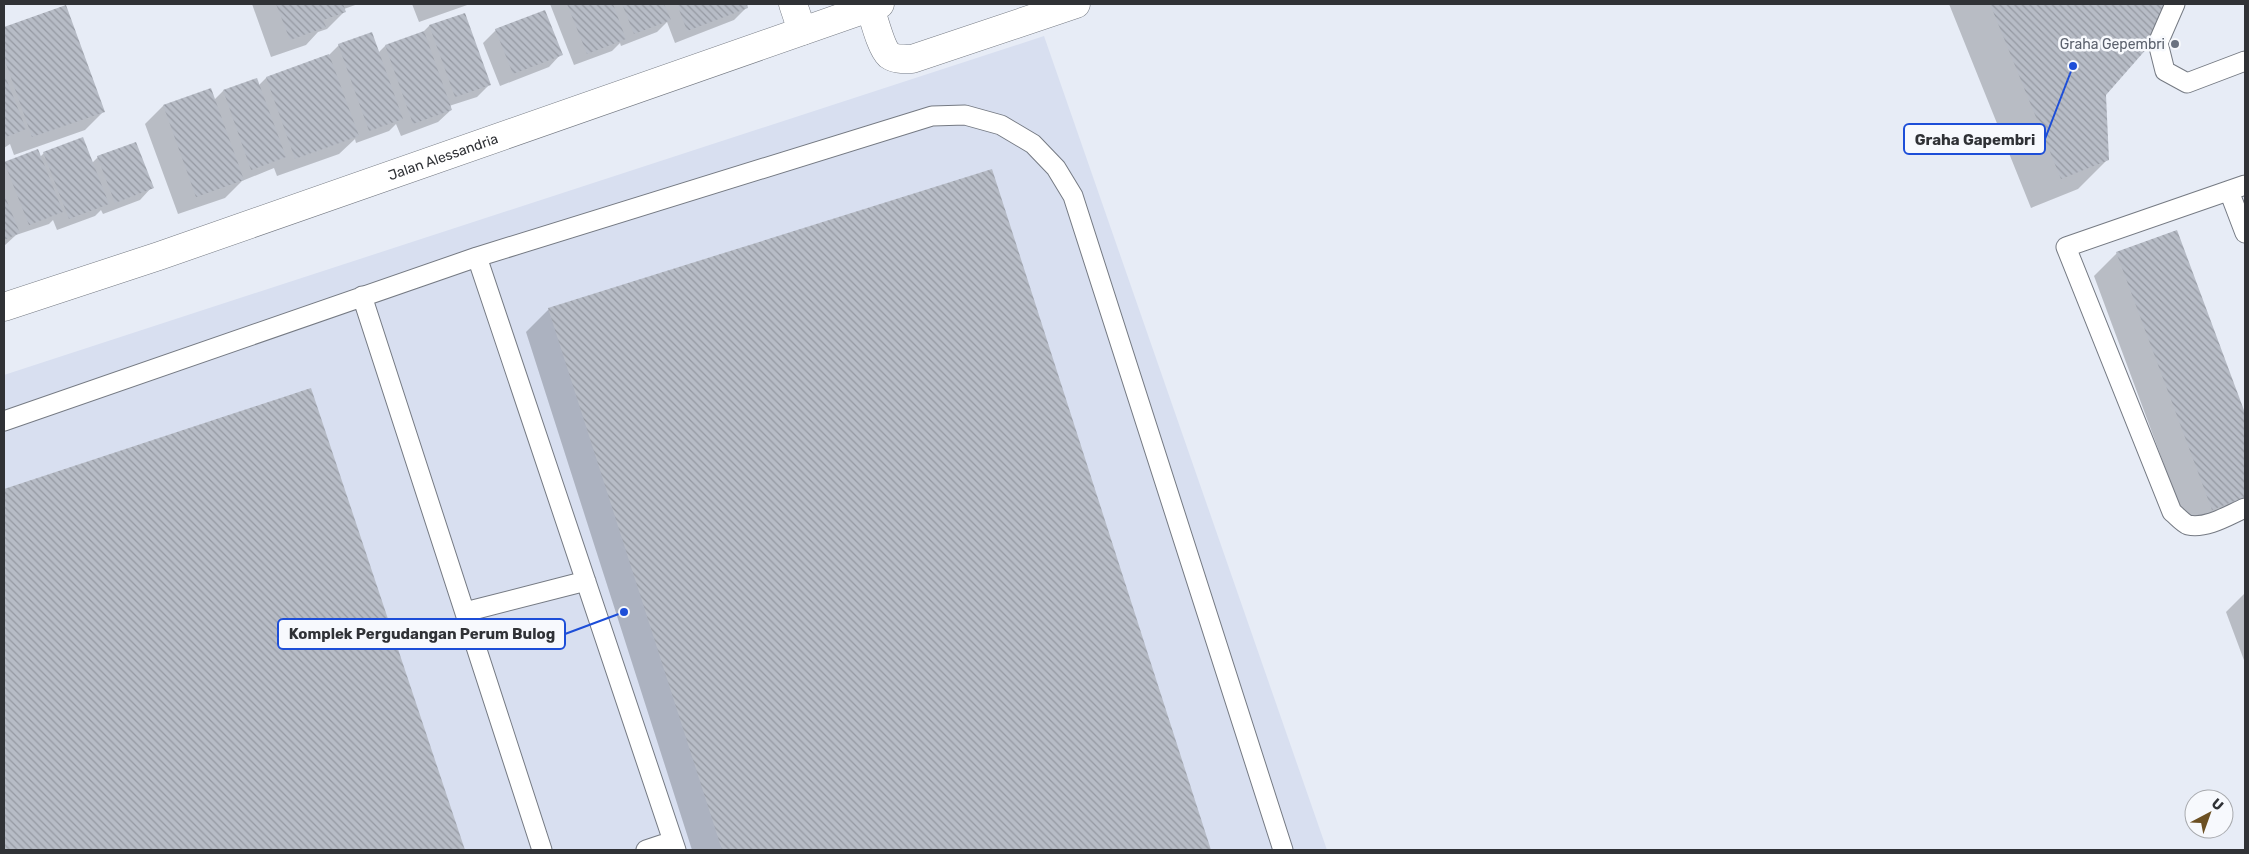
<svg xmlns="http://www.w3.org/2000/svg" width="2249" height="854" font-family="Rubik,sans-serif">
  <defs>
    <pattern id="building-back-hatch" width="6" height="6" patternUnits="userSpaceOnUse" patternTransform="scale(1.25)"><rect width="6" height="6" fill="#b7bcc6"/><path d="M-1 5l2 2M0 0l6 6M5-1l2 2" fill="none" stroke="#9599a2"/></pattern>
  </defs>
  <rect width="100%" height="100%" fill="#e7ecf6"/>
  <path fill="#d8dff0" d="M1044,36L1327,850H4V375Z"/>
  <path fill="#0003" d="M252,4H358L344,9L345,11L327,29L318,32L306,45L271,57Z
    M412,4H470L419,22Z
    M550,4H745L747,7L734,20L675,43L667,22L657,32L621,46L620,43L612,51L574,65Z
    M1949,4H2162L2154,37L2104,95L2108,159L2078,189L2031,208Z
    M66,7L104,111L85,130L14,155L10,144L4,148V28Z
    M464,14L490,84L477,97L449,106L451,110L438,122L401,136L396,124L389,131L356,143L355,139L339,154L277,176L274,168L242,181L225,198L178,214L145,124L163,106L214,100L223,91L259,85L266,78L328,56L339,45L378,53L385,46L423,32L429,26Z
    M496,30L561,54L549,67L500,86L483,43Z
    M44,153L92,163L98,157L152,187L140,200L103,214L101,210L95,216L57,230L53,220L49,224L16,235L4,246V164L40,157Z
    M992,171L1209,850H692L526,332L549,309Z
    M2176,231L2245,417V511L2189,532L2094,276L2117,253Z
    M310,390L464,850H4V491Z
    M2245,593V663L2226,612Z"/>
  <path fill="url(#building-back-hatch)" d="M276,4H343L346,12L323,20L326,27L290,40Z
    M567,4H613L626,39L587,54Z
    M622,4H664L671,20L634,34Z
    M677,4H747L748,8L687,31Z
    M1990,4H2164L2156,38L2106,95L2109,160L2061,179Z
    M66,5L105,112L32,137L4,58V27Z
    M545,10L563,55L513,74L495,29Z
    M465,13L491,85L455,97L429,25Z
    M424,31L452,110L413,124L385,45Z
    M372,32L403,119L369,131L338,44Z
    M329,54L359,136L295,159L266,77Z
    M4,73L26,129L4,138Z
    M257,78L286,157L251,170L223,90Z
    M211,88L244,180L196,197L163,105Z
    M83,137L109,204L69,219L43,152Z
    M136,142L154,188L115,203L97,156Z
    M38,149L63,212L29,225L4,162Z
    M992,169L1211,850H722L548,308Z
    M4,194L20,233L4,240Z
    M2177,230L2245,413V497L2212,510L2116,252Z
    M311,388L465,850H4V489Z"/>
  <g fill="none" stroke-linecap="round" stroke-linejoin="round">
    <g stroke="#757a83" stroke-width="21">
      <path id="lane" d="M2175,4L2158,43L2165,71L2187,83L2245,61
        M2245,185L2066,247L2172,512C2177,516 2183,523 2188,525C2207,529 2229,515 2245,508
        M2229,191L2245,233
        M477,257L676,850
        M362,296L542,850
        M4,421L477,257L932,116L965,115L1001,125L1033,144L1056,168L1073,196L1283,850
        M465,612L586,581
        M646,850L673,841"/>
    </g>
    <g stroke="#757a83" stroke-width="29">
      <g id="street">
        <path d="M793,4L802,31"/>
        <path d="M870,7C874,19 881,48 889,55C896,60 904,59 912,59L1076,4"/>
        <path id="s1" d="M4,307L159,256L880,4"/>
      </g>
    </g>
    <use href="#lane" stroke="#fff" stroke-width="19"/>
    <use href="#street" stroke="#fff" stroke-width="28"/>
  </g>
  <circle fill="#6b7280" stroke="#f7f9fd" stroke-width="2" cx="2175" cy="44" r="5"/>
  <g text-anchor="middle" stroke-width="5" stroke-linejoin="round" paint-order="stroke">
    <g font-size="14" fill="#5b616d" stroke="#f7f9fd" text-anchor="end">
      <text x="2165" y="49">Graha Gepembri</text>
    </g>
    <g font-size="14" fill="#303236" stroke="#f7f9fd">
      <text dy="5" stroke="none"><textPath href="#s1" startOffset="464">Jalan Alessandria</textPath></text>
    </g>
  </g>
  <path fill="none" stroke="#1d4ed8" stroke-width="2" d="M2073 66L2045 139M624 612L565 634"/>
  <g fill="#1d4ed8" stroke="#f7f9fd" stroke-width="2">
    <circle cx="2073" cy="66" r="5"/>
    <circle cx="624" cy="612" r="5"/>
  </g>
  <g fill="#f7f9fd" stroke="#1d4ed8" stroke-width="2">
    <rect x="1904" y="124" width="141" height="30" rx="5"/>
    <rect x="278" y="619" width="287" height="30" rx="5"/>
  </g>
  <g font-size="15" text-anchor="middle" font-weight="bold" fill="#303236">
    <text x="1975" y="145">Graha Gapembri</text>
    <text x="422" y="639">Komplek Pergudangan Perum Bulog</text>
  </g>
  <rect width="2249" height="854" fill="none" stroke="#303236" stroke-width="10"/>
  <g transform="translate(2209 814) rotate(41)"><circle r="24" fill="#f7f9fd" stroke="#a7a9ad"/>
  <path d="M0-4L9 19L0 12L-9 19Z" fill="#6c5023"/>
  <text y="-8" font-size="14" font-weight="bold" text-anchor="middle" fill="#303236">U</text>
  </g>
</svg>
